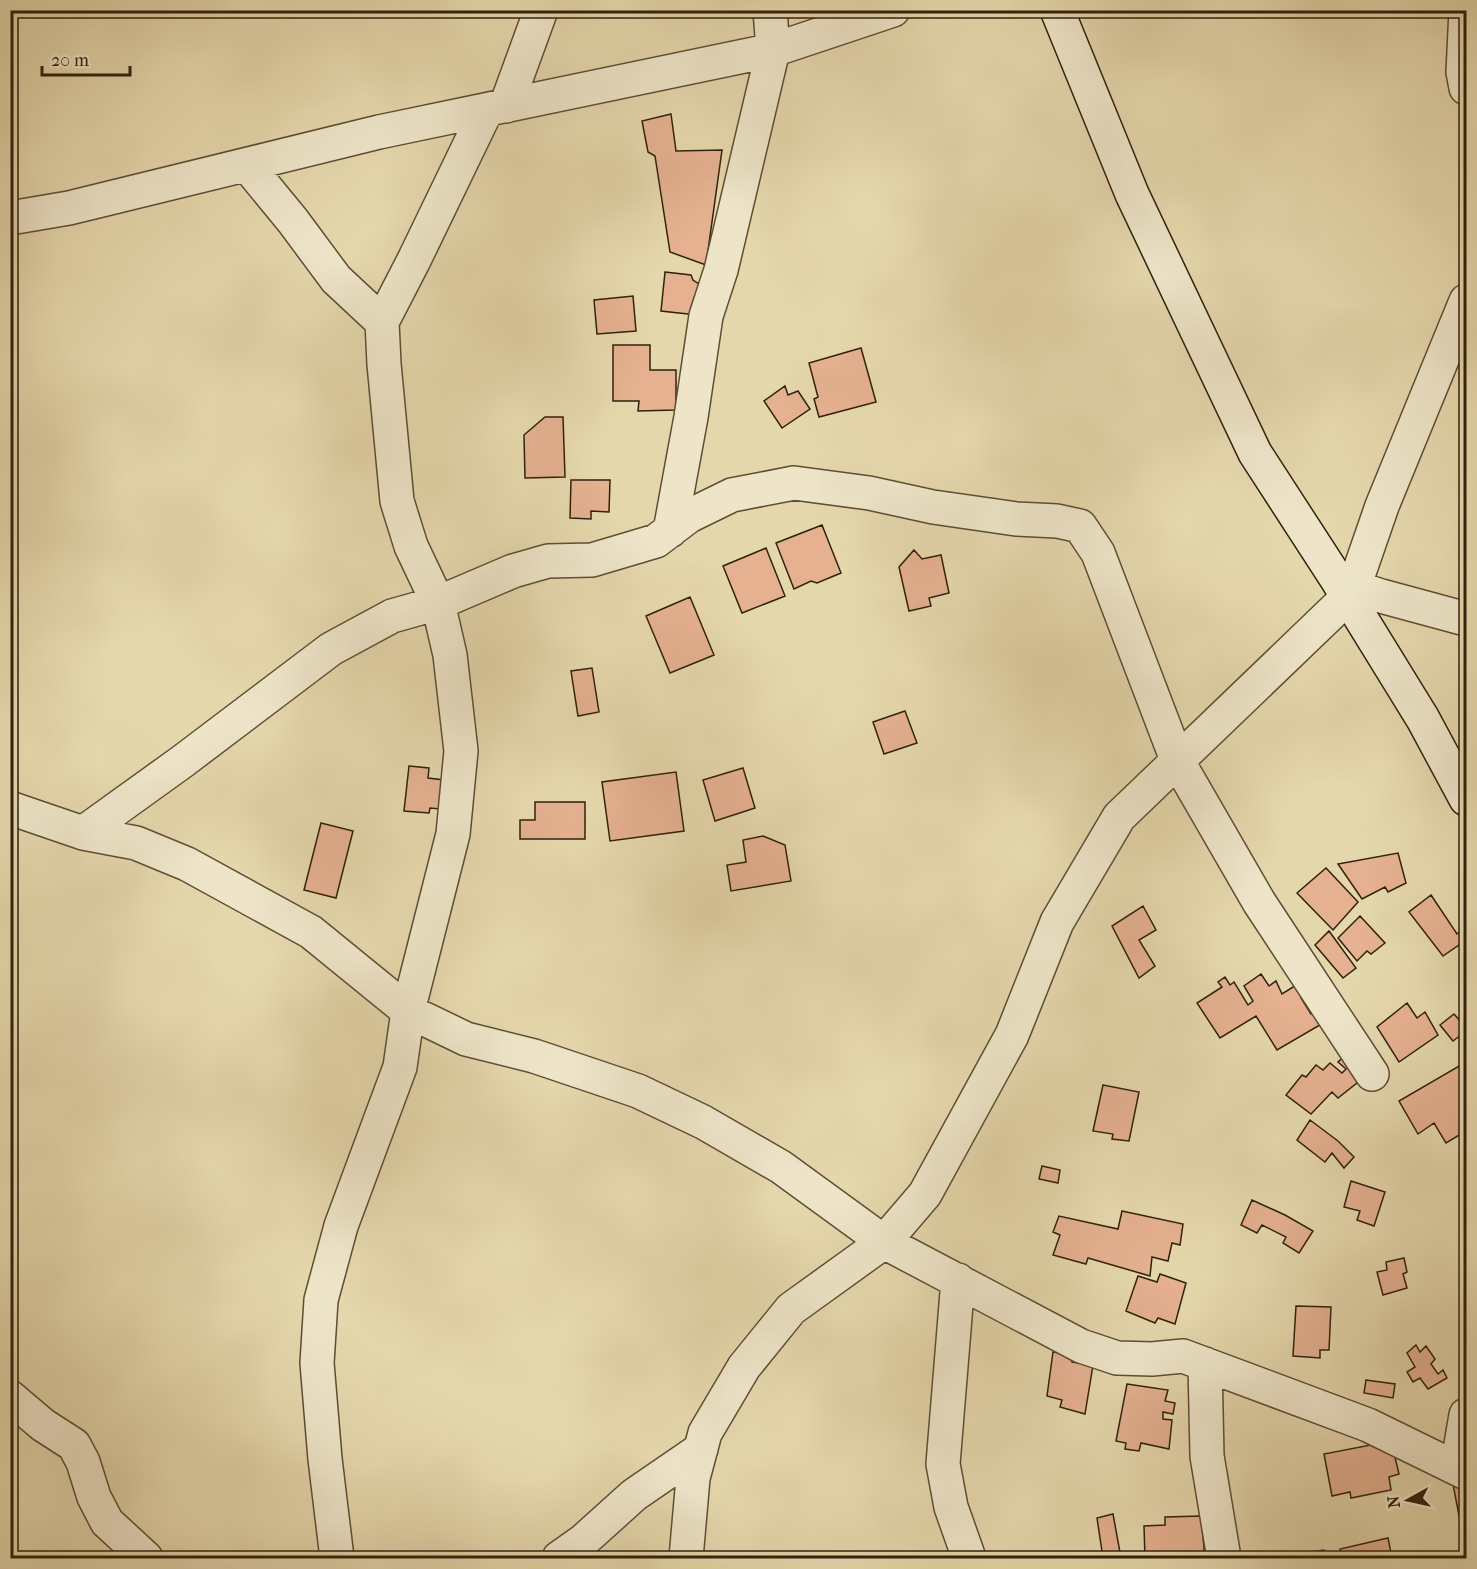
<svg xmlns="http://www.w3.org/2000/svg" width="1477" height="1569" font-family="'IM FELL French Canon',serif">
  <rect width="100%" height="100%" fill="#e5d7ac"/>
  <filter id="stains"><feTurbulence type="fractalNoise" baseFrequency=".00333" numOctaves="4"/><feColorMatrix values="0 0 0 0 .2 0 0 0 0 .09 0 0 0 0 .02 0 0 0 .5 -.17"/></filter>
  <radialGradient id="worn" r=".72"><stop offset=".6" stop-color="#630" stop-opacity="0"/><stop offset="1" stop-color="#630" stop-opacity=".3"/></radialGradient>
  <path fill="#e5b191" stroke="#30210c" stroke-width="1.5" d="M671,114L676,151L722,150L706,265L670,252L655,156L648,152L642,121Z
    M665,272L691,275L693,280L708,290L706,316L661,311Z
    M633,296L636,331L597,334L594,300Z
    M613,345H650V370H676V410L638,411L639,401H613Z
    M861,348L876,402L819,417L814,399L818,397L809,363Z
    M785,386L788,395L798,391L810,409L782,428L764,401Z
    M545,417H563L565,477L525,478L524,435Z
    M571,480H610L609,512L591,511V519L570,518Z
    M822,525L841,573L817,583L811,581L794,589L776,543Z
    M766,548L785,596L742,613L723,566Z
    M914,550L922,559L941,555L949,593L929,598L931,606L909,611L899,567Z
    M690,597L714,655L670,673L646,616Z
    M592,668L599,712L578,716L571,671Z
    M905,711L917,743L884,754L873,722Z
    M409,766L429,768L428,778L453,781L451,810L430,808L429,813L404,811Z
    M743,768L755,808L715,821L703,780Z
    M676,772L684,831L610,841L602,782Z
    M535,802H585V839H520V820H535Z
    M321,823L353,831L336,898L304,890Z
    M763,836L785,845L791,881L731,891L727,865L746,862L743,840Z
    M1398,853L1406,883L1388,892L1385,887L1362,899L1338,864Z
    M1326,868L1358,902L1333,930L1297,893Z
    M1431,895L1457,934L1462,930L1466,936V940L1443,956L1409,912Z
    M1143,906L1156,930L1139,940L1155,966L1139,978L1112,926Z
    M1360,916L1385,943L1371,954L1367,951L1357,961L1338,938Z
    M1329,931L1356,968L1343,978L1315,945Z
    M1261,974L1269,986L1276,981L1282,994L1301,982L1308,992L1301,998L1311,1014L1317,1009L1325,1022L1277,1050L1256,1016L1220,1038L1197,1003L1222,987L1218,982L1225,977L1230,985L1234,982L1248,1005L1253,1001L1244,986Z
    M1407,1003L1417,1018L1425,1012L1438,1035L1399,1062L1377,1027Z
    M1454,1014L1461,1022L1466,1019V1031L1453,1041L1440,1025Z
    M1351,1050L1367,1075L1338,1098L1332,1092L1311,1114L1286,1095L1302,1075L1306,1077L1316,1065L1323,1070L1330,1063L1342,1073L1346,1069L1338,1062Z
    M1466,1062V1131L1446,1143L1434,1123L1418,1134L1399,1101Z
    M1103,1085L1139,1092L1129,1141L1112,1139L1113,1134L1093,1131Z
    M1310,1120L1338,1141L1354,1157L1344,1168L1332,1153L1325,1162L1297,1140Z
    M1042,1166L1060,1170L1058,1183L1039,1179Z
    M1351,1181L1385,1192L1374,1226L1357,1220L1360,1211L1344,1207Z
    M1252,1200L1285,1215L1313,1231L1299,1253L1283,1243L1286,1237L1262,1225L1257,1233L1241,1225Z
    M1122,1211L1183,1224L1180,1245L1172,1243L1168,1261L1152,1257L1150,1276L1088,1258L1086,1264L1053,1255L1060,1235L1053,1232L1059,1216L1118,1229Z
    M1404,1258L1407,1272L1403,1274L1407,1288L1383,1295L1377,1272L1387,1270L1386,1262Z
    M1160,1274L1186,1283L1175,1324L1158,1318L1155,1323L1126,1311L1138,1276L1157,1282Z
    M1296,1306L1331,1307L1329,1350H1320V1358L1293,1356Z
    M1416,1345L1420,1352L1426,1346L1435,1359L1431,1364L1438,1374L1443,1370L1447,1378L1428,1389L1420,1378L1413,1382L1407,1372L1415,1367L1407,1353Z
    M1053,1352L1072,1355V1362L1093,1365L1085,1414L1060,1407L1062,1400L1047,1396Z
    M1366,1380L1395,1384L1393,1398L1364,1393Z
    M1127,1384L1168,1390L1165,1401L1175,1403L1173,1414L1163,1412V1419L1172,1420L1169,1449L1141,1443L1139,1451L1125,1449L1126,1443L1116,1441Z
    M1391,1441L1399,1474L1389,1477L1391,1490L1351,1498L1350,1492L1332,1496L1324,1454Z
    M1466,1482V1520L1460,1521L1453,1484Z
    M1113,1514L1121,1558H1103L1097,1518Z
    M1201,1516L1205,1558H1145L1144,1526L1165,1525V1517Z
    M1388,1538L1392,1558H1341L1340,1549Z
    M1324,1550L1326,1558H1275V1557Z"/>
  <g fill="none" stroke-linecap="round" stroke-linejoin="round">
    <g stroke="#5d4e34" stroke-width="36">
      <path id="street" d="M1466,10L1463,72L1466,88
        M506,106L541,10
        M247,165L293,221L336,279L382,322
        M10,218L69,208L379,132L773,50L893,10
        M670,531L691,417L706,316L721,270L773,50L770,10
        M1354,587L1381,596L1466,619
        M10,808L83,833L136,843L187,864L311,932L408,1011L466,1039L534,1056L638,1091L703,1122L781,1167L884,1242L1081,1346L1117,1358L1152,1359L1183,1356L1368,1425L1466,1473
        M83,833L183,761L331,649L392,616L438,603L513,571L548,561L592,560L656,541L689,516L732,495L794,483L869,493L933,507L1016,519L1057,521L1080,526L1098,553L1177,760L1259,902L1372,1074
        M958,1280L943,1464L951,1507L969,1558
        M1205,1364L1207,1456L1224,1558
        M10,1397L43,1425L74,1445L83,1462L94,1497L107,1522L146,1558
        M1457,1468L1466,1415
        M337,1558L325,1459L317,1363L321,1300L341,1226L400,1067L408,1011L453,834L461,751L450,655L438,603L411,546L397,501L384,364L382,322L414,260L486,111
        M559,1558L583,1541L634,1495L701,1449
        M686,1558L693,1478L705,1433L744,1367L791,1309L884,1242L925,1194L1012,1035L1057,922L1119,817L1348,597L1354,587L1382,506L1466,301"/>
    </g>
    <g stroke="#30210c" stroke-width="36">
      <path id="secondary" d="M1057,10L1132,194L1255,453L1338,581L1423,719L1466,799"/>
    </g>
    <use href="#street" stroke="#eee5c9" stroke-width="33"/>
    <use href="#secondary" stroke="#eee5c9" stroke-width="33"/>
  </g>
  <rect width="1477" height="1569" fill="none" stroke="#e5d7ac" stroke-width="36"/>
  <rect x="12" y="12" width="1453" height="1545" fill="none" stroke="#30210c" stroke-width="3"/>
  <rect x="18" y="18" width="1441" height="1533" fill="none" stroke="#30210c" stroke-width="1.5"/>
  <g transform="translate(1408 1500) rotate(262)" stroke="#eee5c9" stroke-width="4.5" paint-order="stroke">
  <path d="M0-4.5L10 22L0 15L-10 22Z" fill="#30210c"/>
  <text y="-9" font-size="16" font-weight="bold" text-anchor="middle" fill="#30210c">N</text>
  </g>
  <path d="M42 66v9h88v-9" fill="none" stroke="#30210c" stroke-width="3"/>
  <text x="51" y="66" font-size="18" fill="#30210c" stroke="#eee5c9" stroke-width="4.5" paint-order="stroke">20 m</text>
  <rect width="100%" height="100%" filter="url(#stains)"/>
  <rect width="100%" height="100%" fill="url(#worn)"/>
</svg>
